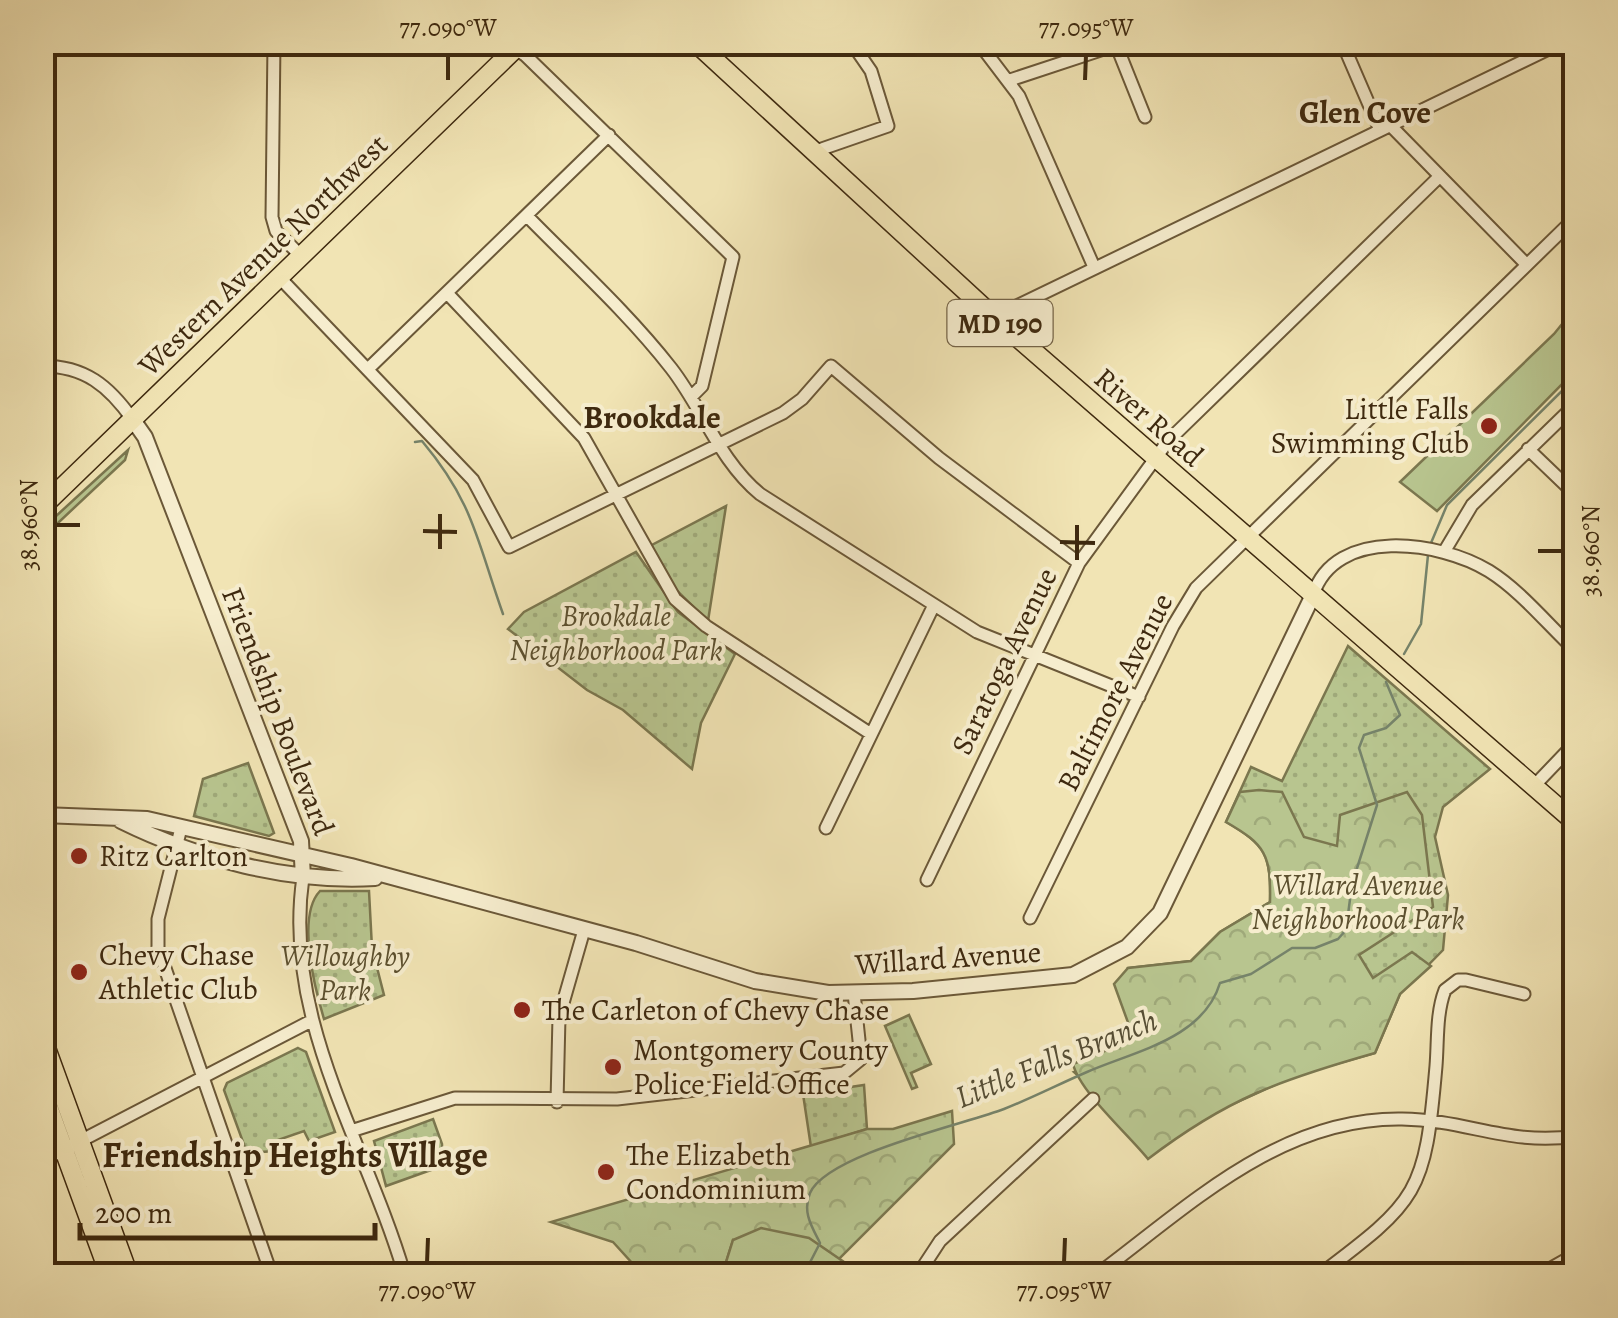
<svg xmlns="http://www.w3.org/2000/svg" width="1618" height="1318" font-family="Alegreya,serif">
  <defs>
    <pattern id="green-dots" width="8" height="8" patternUnits="userSpaceOnUse" patternTransform="scale(2.5)"><rect width="8" height="8" fill="#b8c58f"/><path d="M2 2h.1M6 6h.1" fill="none" stroke="#9fa97a" stroke-width="1.8" stroke-linecap="round"/></pattern>
    <pattern id="forest-crowns" width="20" height="18" patternUnits="userSpaceOnUse" patternTransform="scale(2.5)"><rect width="20" height="18" fill="#b8c58f"/><path d="M2 6a3 3 0 1 1 6 0M12 15a3 3 0 1 1 6 0" fill="none" stroke="#9fa97a"/></pattern>
  </defs>
  <rect width="100%" height="100%" fill="#f1e4b4"/>
  <filter id="stains"><feTurbulence type="fractalNoise" baseFrequency=".002" numOctaves="4"/><feColorMatrix values="0 0 0 0 .2 0 0 0 0 .09 0 0 0 0 .02 0 0 0 .5 -.17"/></filter>
  <radialGradient id="worn" r=".72"><stop offset=".6" stop-color="#630" stop-opacity="0"/><stop offset="1" stop-color="#630" stop-opacity=".3"/></radialGradient>
  <path fill="url(#green-dots)" stroke="#7b774f" stroke-width="2.5" d="M128,450L125,460L43,537V528Z
    M726,506L708,621L672,586L650,546Z
    M636,552L678,612L735,654L701,723L692,769L623,710L587,690L508,629L524,612Z
    M1348,646L1490,769L1443,807L1435,837L1448,895L1443,950L1400,994L1375,1053L1297,1075L1204,1117L1112,1106L1074,1072L1148,1049L1128,968L1191,961L1220,932L1270,902C1271,855 1266,845 1226,822L1251,767L1282,781Z
    M248,763L274,833L269,836L194,816L203,779Z
    M320,891H369L372,948L384,995L324,1019C315,989 296,916 320,891Z
    M909,1015L931,1064L911,1073L917,1087L912,1089L885,1026Z
    M298,1048L306,1052L335,1132L309,1141L304,1131L272,1142L274,1151L247,1153L224,1090L227,1083Z
    M864,1085L867,1129L811,1147L803,1094Z
    M433,1119L442,1144V1166L386,1186L374,1141Z"/>
  <path fill="url(#forest-crowns)" stroke="#7b774f" stroke-width="2.5" d="M1259,790L1282,792L1304,837L1337,846L1340,815L1407,792L1422,815L1433,907L1359,955L1373,978L1412,952L1431,966L1400,994L1375,1053C1280,1080 1228,1098 1148,1159C1127,1133 1080,1092 1073,1064L1134,1039L1114,984L1128,968L1191,961L1220,932L1270,902C1271,855 1266,845 1226,822L1240,792Z
    M952,1111L954,1144L838,1260L733,1240L722,1275H643L613,1242L551,1222L867,1129H893Z"/>
  <path fill="#b8c58f" stroke="#7b774f" stroke-width="2.5" d="M1575,308V371L1437,511L1400,482L1554,334Z
    M761,1228L809,1238L863,1275H722L733,1240Z"/>
  <g fill="none" stroke-linecap="round" stroke-linejoin="round">
    <path stroke="#76836a" stroke-width="2.5" d="M415,442L422,441C474,503 477,541 503,614
      M1431,543L1447,505L1576,377
      M1404,654L1421,624L1428,555
      M803,1276L820,1243C812,1227 802,1212 810,1193C827,1154 965,1124 1004,1109C1032,1098 1059,1084 1087,1072C1135,1051 1203,1039 1220,983L1251,974L1292,948H1315L1338,939L1346,930L1352,884L1377,805L1359,748L1364,735L1386,728L1400,715L1386,682"/>
    <g stroke="#6b5838" stroke-width="15">
      <path id="minor" d="M115,42L515,49L525,55L733,257L702,386L691,397
        M274,42L272,217L276,231L302,257
        M978,42L1019,96L1094,267
        M1115,42L1145,117
        M1342,42L1380,130
        M1010,80L1116,45
        M1390,125L1526,264
        M813,152L888,126L871,71L851,42
        M527,216C575,265 628,313 671,368C703,409 719,460 760,494L977,632L1139,697
        M280,278L473,480L509,547L783,413L802,399L831,366L939,458L1079,563
        M447,293L584,438L675,599L706,626L871,734
        M994,317L1563,42
        M42,366C85,366 109,386 133,420
        M368,369L609,135
        M1528,449L1576,495
        M1444,552L1472,505L1576,404
        M1313,595C1335,526 1440,541 1489,571C1521,591 1548,625 1576,651
        M1533,787L1576,742
        M181,828L158,919V948L272,1276
        M826,828L933,607
        M303,877C282,1021 366,1142 405,1276
        M927,880L1079,563L1168,441L1440,176
        M1030,918L1173,626L1196,588L1576,217
        M557,1102L559,1017L584,930
        M351,1131L455,1098L617,1099L844,1073L861,1059L854,993
        M42,1161L311,1021
        M917,1276L940,1241L1093,1099
        M1095,1276C1188,1207 1279,1117 1402,1119C1468,1120 1509,1146 1576,1136
        M1318,1276C1419,1200 1425,1194 1436,1066C1438,1042 1436,1013 1445,990L1458,980H1466L1524,994
        M1537,1276L1576,1254"/>
    </g>
    <g stroke="#6b5838" stroke-width="18">
      <path id="tertiary" d="M133,420L145,437L301,841L303,877
        M42,815L147,819L351,866L636,943L755,981L828,993L913,991L1073,975L1127,947L1160,913L1313,595
        M121,821C198,859 289,883 375,878"/>
    </g>
    <g stroke="#3e290f" stroke-width="21">
      <path id="primary" d="M695,42L994,317L1576,823
        M42,507L522,42
        M42,1037L129,1276
        M42,1090L110,1276"/>
    </g>
    <use href="#minor" stroke="#f6edce" stroke-width="11"/>
    <use href="#tertiary" stroke="#f6edce" stroke-width="14"/>
    <use href="#primary" stroke="#f1e4b4" stroke-width="18"/>
  </g>
  <path fill="none" stroke="#3e290f" stroke-width="4" d="M448,80V55M1085,80L1086,55M55,525H80M423,531L457,532M1060,542L1095,543M440,549V514M1538,551H1563M1077,560V525M427,1263L428,1238M1064,1263L1065,1238"/>
  <g fill="#8f2418" stroke="#f6edce" stroke-width="4">
    <circle cx="1489" cy="426" r="10"/>
    <circle cx="79" cy="856" r="10"/>
    <circle cx="79" cy="972" r="10"/>
    <circle cx="522" cy="1010" r="10"/>
    <circle cx="613" cy="1067" r="10"/>
    <circle cx="606" cy="1172" r="10"/>
  </g>
  <g text-anchor="middle" stroke-width="8" stroke-linejoin="round" paint-order="stroke">
    <rect fill="#f6edce" stroke="#756448" stroke-width="2.5" x="947.5" y="300" width="105" height="46" rx="8"/>
    <g font-size="28" font-weight="bold" fill="#3e290f">
      <text x="1000" y="333">MD 190</text>
    </g>
    <g font-size="30" fill="#3e290f" stroke="#f6edce">
      <text transform="translate(263 255) rotate(-44)" y="10">Western Avenue Northwest</text>
      <text transform="translate(1149 417) rotate(41)" y="10">River Road</text>
      <text transform="translate(1004 661) rotate(-64)" y="10">Saratoga Avenue</text>
      <text transform="translate(1115 692) rotate(-63)" y="10">Baltimore Avenue</text>
      <text transform="translate(278 711) rotate(69)" y="10">Friendship Boulevard</text>
      <text transform="translate(948 958) rotate(-4)" y="10">Willard Avenue</text>
    </g>
    <g font-size="30" fill="#3e290f" stroke="#f6edce" text-anchor="start">
      <text x="1469" y="419" text-anchor="end">Little Falls<tspan x="1469" dy="34">Swimming Club</tspan></text>
      <text x="99" y="866">Ritz Carlton</text>
      <text x="99" y="965">Chevy Chase<tspan x="99" dy="34">Athletic Club</tspan></text>
      <text x="542" y="1020">The Carleton of Chevy Chase</text>
      <text x="633" y="1060">Montgomery County<tspan x="633" dy="34">Police Field Office</tspan></text>
      <text x="626" y="1165">The Elizabeth<tspan x="626" dy="34">Condominium</tspan></text>
    </g>
    <g font-size="30" font-style="italic" fill="#5c502f" stroke="#f6edce">
      <text x="616" y="626">Brookdale<tspan x="616" dy="34">Neighborhood Park</tspan></text>
      <text x="1358" y="895">Willard Avenue<tspan x="1358" dy="34">Neighborhood Park</tspan></text>
      <text x="345" y="966">Willoughby<tspan x="345" dy="34">Park</tspan></text>
    </g>
    <g font-size="32" font-weight="bold" fill="#3e290f" stroke="#f6edce">
      <text x="1365" y="123">Glen Cove</text>
      <text x="652" y="428">Brookdale</text>
    </g>
    <g font-size="32" font-style="italic" fill="#564e35" stroke="#f6edce">
      <text transform="translate(1056 1058) rotate(-22)" y="11">Little Falls Branch</text>
    </g>
    <g font-size="35" font-weight="bold" fill="#3e290f" stroke="#f6edce">
      <text x="295" y="1167">Friendship Heights Village</text>
    </g>
  </g>
  <rect width="1618" height="1318" fill="none" stroke="#f1e4b4" stroke-width="110"/>
  <path d="M80 1223v15h295v-15" fill="none" stroke="#3e290f" stroke-width="5"/>
  <text x="95" y="1223" font-size="30" fill="#3e290f" stroke="#f6edce" stroke-width="8" paint-order="stroke">200 m</text>
  <rect x="55" y="55" width="1508" height="1208" fill="none" stroke="#3e290f" stroke-width="4"/>
  <g font-size="25" text-anchor="middle" fill="#3e290f">
    <text x="448" y="36">77.090°W</text>
    <text x="1086" y="36">77.095°W</text>
    <text transform="translate(28 525) rotate(-90)" y="9">38.960°N</text>
    <text transform="translate(1590 551) rotate(-90)" y="9">38.960°N</text>
    <text x="427" y="1299">77.090°W</text>
    <text x="1064" y="1299">77.095°W</text>
  </g>
  <rect width="100%" height="100%" filter="url(#stains)"/>
  <rect width="100%" height="100%" fill="url(#worn)"/>
</svg>
